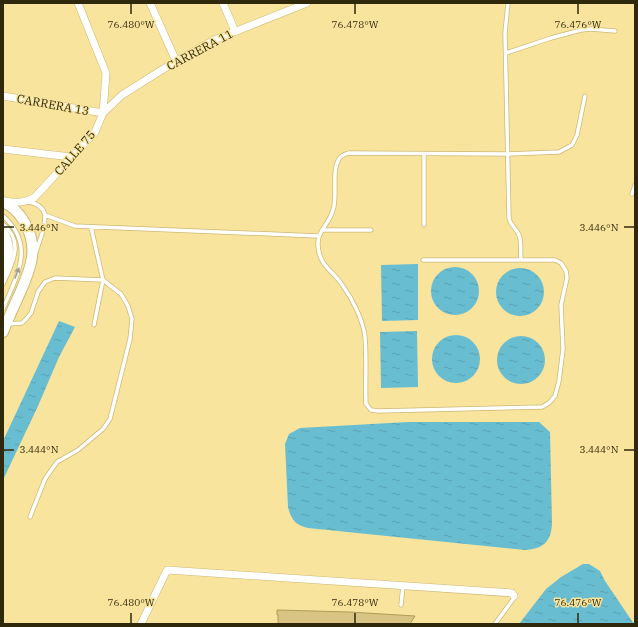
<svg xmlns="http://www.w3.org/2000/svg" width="638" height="627" font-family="'IBM Plex Serif',serif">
  <defs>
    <pattern id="water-ripples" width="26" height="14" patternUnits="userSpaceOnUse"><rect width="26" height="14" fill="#68bdd0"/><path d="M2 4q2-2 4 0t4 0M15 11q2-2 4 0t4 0" fill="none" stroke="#5aa2b1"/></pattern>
  </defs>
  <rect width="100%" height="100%" fill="#f8e49d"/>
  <path fill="url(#water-ripples)" d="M418,264V320L382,321L381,265Z
    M431 291a24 24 0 1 1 48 0a24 24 0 1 1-48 0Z
    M496 292a24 24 0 1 1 48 0a24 24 0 1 1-48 0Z
    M59,321L75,327L59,357L38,406L3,480V441Z
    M417,331L418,387L381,388L380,332Z
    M432 359a24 24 0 1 1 48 0a24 24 0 1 1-48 0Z
    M497 360a24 24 0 1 1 48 0a24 24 0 1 1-48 0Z
    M408,422H539L550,432L552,524C551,542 543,549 525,550L308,528C295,525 291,519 288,507L285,444L289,434L300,428Z
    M583,564H589L600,571L605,581L634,624H519L546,589L561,577Z"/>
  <path fill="#d8c584" stroke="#af9c57" d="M277,610L350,612L415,616L410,624H278V615H277Z"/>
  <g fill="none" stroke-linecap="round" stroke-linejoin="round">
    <g stroke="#cdb974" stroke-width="5">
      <path id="service" d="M508,3L505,33L509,218C510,225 516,228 519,235C522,242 520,252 521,260
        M506,53L551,38L581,30L591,29L615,31
        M424,154V225
        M632,194L635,185
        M28,202C37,203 43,207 45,215L75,226L318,236
        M3,216C36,245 17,275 3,309
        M3,224C25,242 12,264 3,284
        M91,227L103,280L94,325
        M323,230H371
        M36,252L44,228L45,215
        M423,260H555L561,263L566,271L567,278L561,305L563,349L559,381L555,396L549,403L542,407L378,411L371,410L366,404C365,382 367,359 365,337C363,320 353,300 343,286C336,274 321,266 319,252C314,231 328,228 333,210C338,195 331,172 339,159C341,155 346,154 349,153L507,154L559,152L572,145L577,135L585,96
        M8,324L22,323L26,319L31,313L38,292L45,282L55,278L103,280L121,294L128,306L132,319L130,339L110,419L103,429L78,450L57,462L45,479L30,517
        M401,605L403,586
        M495,624L514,598V596"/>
    </g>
    <g stroke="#cdb974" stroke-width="8">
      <path id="minor" d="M150,3L176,61
        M223,3L235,31
        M3,96L103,113
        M103,113L122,95L176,61L214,40L307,3
        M3,149L71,157
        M5,201C16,203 24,203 34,198L95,132L103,113L106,73L78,3
        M141,624L167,570L512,593L514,596"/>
    </g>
    <g stroke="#cdb974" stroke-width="12">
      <path id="secondary" d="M3,202C12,206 20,214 25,223C39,248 31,268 20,293C14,306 8,319 3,332
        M3,233C11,246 8,259 3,272"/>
    </g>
    <use href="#service" stroke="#fff" stroke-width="3.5"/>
    <use href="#minor" stroke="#fff" stroke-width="7"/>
    <use href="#secondary" stroke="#fff" stroke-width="10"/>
  </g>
  <defs><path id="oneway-solid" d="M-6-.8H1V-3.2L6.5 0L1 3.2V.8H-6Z"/></defs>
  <use fill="#a29e91" href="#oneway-solid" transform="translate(17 273) rotate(-69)"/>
  <path fill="none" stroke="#30280b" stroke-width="1.5" d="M131,4V14M355,4V14M578,4V14M4,227H14M624,227H634M4,450H14M624,450H634M131,613V623M355,613V623M578,613V623"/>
  <g text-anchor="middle" stroke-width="3" stroke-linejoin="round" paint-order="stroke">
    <g font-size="12" fill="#30280b" stroke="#f8e49d">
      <text transform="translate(200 50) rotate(-28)" y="4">CARRERA 11</text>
      <text transform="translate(53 105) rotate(10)" y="4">CARRERA 13</text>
      <text transform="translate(75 153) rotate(-49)" y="4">CALLE 75</text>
    </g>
  </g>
  <g font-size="10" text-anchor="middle" fill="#30280b" stroke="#f8e49d" stroke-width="3" stroke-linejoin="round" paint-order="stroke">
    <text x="131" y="28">76.480°W</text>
    <text x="355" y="28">76.478°W</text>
    <text x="578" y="28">76.476°W</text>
    <text x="39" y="231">3.446°N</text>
    <text x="599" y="231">3.446°N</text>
    <text x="39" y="453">3.444°N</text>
    <text x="599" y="453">3.444°N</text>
    <text x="131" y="606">76.480°W</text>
    <text x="355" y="606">76.478°W</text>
    <text x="578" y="606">76.476°W</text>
  </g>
  <rect width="638" height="627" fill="none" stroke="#30280b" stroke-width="8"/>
</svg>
